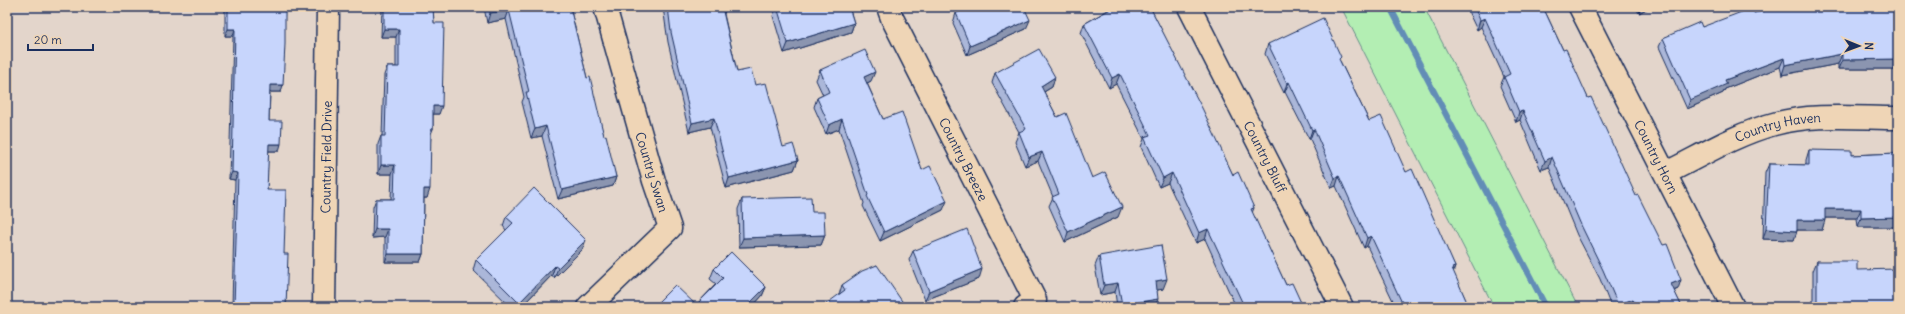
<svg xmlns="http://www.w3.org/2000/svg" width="1905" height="314" font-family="Delius,sans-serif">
  <rect width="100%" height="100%" fill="#e3d5cb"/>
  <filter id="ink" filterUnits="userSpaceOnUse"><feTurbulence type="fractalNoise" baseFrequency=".025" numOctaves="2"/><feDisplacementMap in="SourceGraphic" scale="8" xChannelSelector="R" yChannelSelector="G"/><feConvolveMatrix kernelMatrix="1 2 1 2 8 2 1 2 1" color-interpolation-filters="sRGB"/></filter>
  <g filter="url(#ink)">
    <path fill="#b3eeb3" stroke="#678e88" d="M1341,7H1424L1578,307H1494Z"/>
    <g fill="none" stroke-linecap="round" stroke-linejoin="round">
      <path stroke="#628db6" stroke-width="6" d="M1390,7L1546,307"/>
      <g stroke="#1b2f5e" stroke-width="25">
        <g id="minor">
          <path id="s1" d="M888,7L892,18L1035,300L1025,307"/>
          <path id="s2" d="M1189,7L1342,307"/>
          <path id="s3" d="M1580,7L1733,307"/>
          <path id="s4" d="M1666,173C1701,156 1736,134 1774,124C1813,113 1857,118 1898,118"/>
          <path id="s5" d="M324,307L328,7"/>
          <path d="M588,307L670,228L654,181L605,7"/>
        </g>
      </g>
      <use href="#minor" stroke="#efd5b6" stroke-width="22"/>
    </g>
    <path fill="#abb7d9" stroke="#1b2f5e" d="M225,7H285L281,92H270L269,121L279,151H268L267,190L284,254L286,307H232L235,180L229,179L233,36H225Z
      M382,7H433L439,114H433V129L431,134L427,198H424L423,254L420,262H385V237L372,238L373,207L376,199H391L392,174H378V144L381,136H382L384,75L387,67H396V37H381Z
      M484,7H570L587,78L616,177L613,186L558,199L542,136L531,138L522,102L524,97L506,19L487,23Z
      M663,7H726L724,14L737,72L755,85L783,147L798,160L794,170L726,188L710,127L689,132L668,42Z
      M776,7H849L854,23L851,32L784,53L773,16Z
      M1113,7H1150L1233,175L1254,208L1252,213L1286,285L1303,307H1236L1205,239L1196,243L1168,183L1159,187L1141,147L1144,139L1116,84L1109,88L1081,33L1084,24Z
      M1240,7H1253L1243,12Z
      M1466,7H1543L1563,50L1588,98L1678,289L1674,291L1682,307H1611L1600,279L1577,235L1549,167L1541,170L1520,120L1516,122L1500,86L1504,77L1481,27L1477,30Z
      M1635,7H1650L1639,13Z
      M1898,7V71H1895V69H1838V64L1782,75L1780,67L1725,89L1723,93L1687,109L1659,47L1663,38L1702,27L1754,13Z
      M956,13L1026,29L967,55L953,23Z
      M1268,44L1340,61L1369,121L1406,172L1455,267L1453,272L1469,307H1396L1367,246L1364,248L1336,186L1331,188L1310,139H1309L1285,92L1284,93L1265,54Z
      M820,70L871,81L867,83L883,119L922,170L943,210L880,241L863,206L864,203L839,129L826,134L814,107L817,98L823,95L816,80Z
      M995,73L1055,77L1052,87L1044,92L1057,117L1092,178L1118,217L1065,242L1049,206L1053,197L1038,161L1025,166L1015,142L1019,132L992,83Z
      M1809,150L1852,155L1898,153V227H1858L1857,218H1825L1822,230H1797L1794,240L1763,239L1765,173L1769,164L1806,165V160Z
      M742,199L812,212L825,235L821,245L739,247L738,209Z
      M506,217L582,250L554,278L552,275L521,307H511L473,270L476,260L506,230L503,226Z
      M913,251L979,279L925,300L909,260Z
      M1099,256L1163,289L1157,290L1155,307H1117L1115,292L1100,295L1095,266Z
      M1817,261L1857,270L1898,307H1813V271Z
      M877,265L839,295L842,285Z
      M714,269L766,287L762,296L752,307H653L696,305L716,284L710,279Z"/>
    <path fill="#8b95b0" stroke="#1b2f5e" d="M722,7H726L723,16Z
      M1245,7H1253L1243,12Z
      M1641,7H1650L1639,13Z
      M509,10L506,19L487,23L490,13Z
      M1485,18L1481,27L1477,30L1480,20Z
      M1030,20L1026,29L967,55L970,46Z
      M854,23L851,32L784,53L788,43Z
      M228,29H235L233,36H225Z
      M384,29H399L396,37H381Z
      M1842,54L1838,64L1782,75L1785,65Z
      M1784,58L1780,67L1725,89L1723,93L1687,109L1690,100L1725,80Z
      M1898,59L1895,69H1838L1842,60Z
      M1898,63V71H1895Z
      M875,72L871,81L861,86L864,77Z
      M1120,74L1116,84L1109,88L1112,78Z
      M1055,77L1052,87L1037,96L1041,86Z
      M1289,82L1285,92L1284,93L1287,83Z
      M270,85H283L281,92H267Z
      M433,106H442L439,114H430Z
      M1523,111L1520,120L1516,122L1519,112Z
      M714,118L710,127L689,132L692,123Z
      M842,119L839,129L826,134L829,125Z
      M546,126L542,136L531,138L535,129Z
      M1314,129L1310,139H1309L1312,130Z
      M269,144H281L279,151H266Z
      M1042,152L1038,161L1025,166L1029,157Z
      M1552,157L1549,167L1541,170L1545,161Z
      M798,160L794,170L726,188L729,178Z
      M381,165H395L392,174H378Z
      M232,172L238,173L235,180L229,179Z
      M1172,173L1168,183L1159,187L1163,178Z
      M1339,176L1336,186L1331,188L1335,178Z
      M616,177L613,186L558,199L562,190Z
      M424,189H430L427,198H421Z
      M947,201L943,210L880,241L884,232Z
      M1122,207L1118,217L1065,242L1068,232Z
      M1825,209H1861L1857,218H1822Z
      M1898,217V227H1858L1861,218Z
      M1797,220H1825L1822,230H1794Z
      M375,229H388L385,237L372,238Z
      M1208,229L1205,239L1196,243L1199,233Z
      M1766,229L1797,231L1794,240L1763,239Z
      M825,235L821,245L739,247L743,238Z
      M1371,236L1367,246L1364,248L1367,238Z
      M586,240L582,250L554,278L558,268Z
      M388,254H423L420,262H385Z
      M555,266L552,275L521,307H518L519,303Z
      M1455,267L1452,276V268Z
      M982,269L979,279L925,300L929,291Z
      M1167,279L1163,289L1152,291L1156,281Z
      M1681,280L1678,289L1668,293L1671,284Z
      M1118,283L1115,292L1100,295L1104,285Z
      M766,287L762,296L752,307H746Z
      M1158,299L1155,307H1121L1122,305Z
      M1633,299L1630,307H1617L1618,305Z"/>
    <path fill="#c7d5fc" stroke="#1b2f5e" d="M228,7H285V44L283,85H270L269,121H282L281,144H269L267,190H286L284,254H288L286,307H234L238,173L232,172L235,29H228Z
      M384,7H433L434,23H444L442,106H433V129H431L430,189H424L423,254H388V229H375L376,199H394L395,165H381V136H385L387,67H399V29H384Z
      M489,7H570L587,78L590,77L604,136L606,135L616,177L562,190L546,126L535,129L526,92H529L509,10L490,13Z
      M668,7H722L737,72L751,69L755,85L766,83L783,147L793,144L798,160L729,178L714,118L692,123L671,32Z
      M777,7H849L854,23L788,43Z
      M971,7H1024L1030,20L970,46L956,13Z
      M1114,7H1150L1203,110L1233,175L1238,172L1254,208L1251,209L1286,285L1292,283L1303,307H1238L1243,304L1208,229L1199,233L1172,173L1163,178L1144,137L1150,135L1120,74L1112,78L1084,24Z
      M1474,7H1543L1563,50L1566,49L1588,98L1591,97L1636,196L1638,195L1663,245L1667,244L1681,280L1671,284L1682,307H1636L1633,299L1618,305L1603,270L1581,225L1552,157L1545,161L1523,111L1519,112L1504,77L1510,74L1485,18L1480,20Z
      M1781,7H1898V59L1842,60V54L1785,65L1784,58L1725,80L1727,84L1690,100L1663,38L1700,22L1702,27L1752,8L1754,13Z
      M1323,18L1341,57L1339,59L1369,121L1381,116L1406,172L1412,169L1455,267L1452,268L1469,307H1404L1371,236L1367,238L1339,176L1335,178L1314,129L1312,130L1289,82L1287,83L1268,44Z
      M1039,49L1055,77L1041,86L1057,117L1066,113L1092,178L1105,172L1122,207L1068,232L1052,197L1059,194L1042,152L1029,157L1019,132L1026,129L995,73Z
      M865,50L875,72L864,77L883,119L902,112L922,170L930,166L947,201L884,232L867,196L868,195L842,119L829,125L817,98L829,92L820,70Z
      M1809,150L1852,151V155L1898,153V217L1861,218V209H1825V220H1797V231L1766,229L1769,164L1809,165Z
      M534,188L586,240L558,268L555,266L519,303L476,260L513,223L506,217Z
      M811,197L812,212H824L825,235L743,238L742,199Z
      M967,229L982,269L929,291L913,251Z
      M1161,245L1167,279L1156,281L1158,299L1122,305L1118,283L1104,285L1099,256Z
      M731,252L766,287L746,307H653L675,285L696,305L723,278L714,269Z
      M1817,261H1857V270L1898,269V307H1817Z
      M877,265L906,307H822L845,290L842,285L862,271Z"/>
  </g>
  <g text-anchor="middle" stroke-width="3" stroke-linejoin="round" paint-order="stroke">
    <g font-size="13" fill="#1b2f5e" stroke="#efd5b6">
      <text dy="5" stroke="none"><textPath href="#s4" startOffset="122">Country Haven</textPath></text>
      <text dy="5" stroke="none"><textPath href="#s5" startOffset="150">Country Field Drive</textPath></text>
      <text dy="5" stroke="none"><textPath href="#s2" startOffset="168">Country Bluff</textPath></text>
      <text dy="5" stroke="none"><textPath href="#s3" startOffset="168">Country Horn</textPath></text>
      <text dy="5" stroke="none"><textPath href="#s1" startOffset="170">Country Breeze</textPath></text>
      <text transform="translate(652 172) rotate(73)" y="5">Country Swan</text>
    </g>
  </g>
  <rect width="1905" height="314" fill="none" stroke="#efd5b6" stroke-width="24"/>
  <rect x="12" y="12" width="1881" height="290" fill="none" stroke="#1b2f5e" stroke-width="1.5" filter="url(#ink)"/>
  <g transform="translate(1859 46) rotate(91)" stroke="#efd5b6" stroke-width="3" paint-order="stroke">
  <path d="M0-3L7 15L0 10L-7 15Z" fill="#1b2f5e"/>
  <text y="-6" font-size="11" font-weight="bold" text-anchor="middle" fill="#1b2f5e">N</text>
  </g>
  <path d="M28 44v6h65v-6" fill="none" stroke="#1b2f5e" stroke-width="2"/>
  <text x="34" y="44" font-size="12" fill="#1b2f5e" stroke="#efd5b6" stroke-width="3" paint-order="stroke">20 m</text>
</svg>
